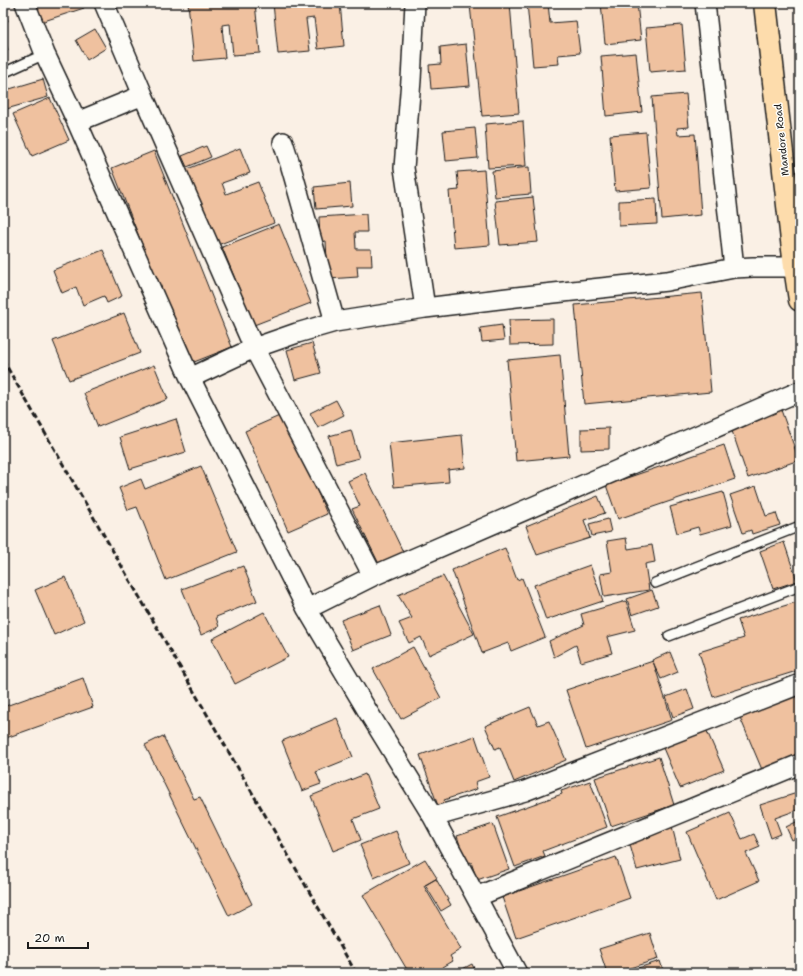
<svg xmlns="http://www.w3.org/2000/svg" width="803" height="976" font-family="'Shantell Sans',sans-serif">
  <rect width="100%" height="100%" fill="#faf0e5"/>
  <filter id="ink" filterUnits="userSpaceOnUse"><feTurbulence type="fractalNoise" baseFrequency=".025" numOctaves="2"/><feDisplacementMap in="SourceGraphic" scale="8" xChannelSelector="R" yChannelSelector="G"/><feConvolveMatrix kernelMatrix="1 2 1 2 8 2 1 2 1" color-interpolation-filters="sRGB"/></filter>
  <g filter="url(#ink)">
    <path fill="#efc19f" stroke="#1c1c1c" d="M35,3H82L84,8L41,22Z
      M188,3H255L260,53L233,55L230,24L222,25L225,58L194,61Z
      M273,3H340L344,46L318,49L314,18L306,19L310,51L278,54Z
      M483,3H510L519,113L482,116L470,5Z
      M527,3H548L550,23L576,21L580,53L558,55L559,64L533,66Z
      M601,3H637L641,40L605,44Z
      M4,8L8,21L3,22V9Z
      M682,25L686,69L650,72L646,28Z
      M95,29L106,48L87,60L76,40Z
      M3,36L8,50L3,52Z
      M466,44L470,86L431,89L429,65L441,64L440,47Z
      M636,53L642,112L606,116L601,56Z
      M43,79L48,97L3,110V91Z
      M686,94L689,127L677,128L678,135L695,134L701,215L662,219L652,97Z
      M50,98L69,140L32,156L13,114Z
      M523,121L526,166L488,168L485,124Z
      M475,128L478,158L446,161L443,131Z
      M646,132L651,188L615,191L610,135Z
      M206,146L211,157L187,167L182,156Z
      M240,148L250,173L222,183L226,194L258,182L274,223L215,246L185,170Z
      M154,151L232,347L189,364L112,168Z
      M529,167L531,194L495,197L492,171Z
      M484,170L490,245L454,248L449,191L459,190L457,172Z
      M350,183L352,206L316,209L314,187Z
      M533,197L538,242L500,245L495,201Z
      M656,199L657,224L619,226V201Z
      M366,214L367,232H355L356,249H371L372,266H357L358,277L328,279L326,241L320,242L319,217Z
      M279,224L311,303L254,325L222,247Z
      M103,250L122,296L107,303L104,296L83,305L76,287L62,293L53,270Z
      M702,293L711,392L584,404L575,305Z
      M124,313L140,353L69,380L53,341Z
      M553,319V344L510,345L509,320Z
      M502,325L504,340L482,342L480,328Z
      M312,343L321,373L295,380L287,350Z
      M560,355L569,456L516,461L507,360Z
      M154,365L168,399L98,427L84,393Z
      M336,400L344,415L318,428L310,413Z
      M781,410L799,460L748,478L731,428Z
      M284,414L327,514L288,531L245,431Z
      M176,419L186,452L130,469L120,437Z
      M609,428V449L581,450V429Z
      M351,430L359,458L336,464L329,436Z
      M462,435L465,468L448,470L449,482L394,487L389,443Z
      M724,445L735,479L618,519L606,485Z
      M201,466L237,552L166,580L137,507L128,510L119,488L141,479L145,489Z
      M365,473L405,556L381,568L352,509L360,506L348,481Z
      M756,486L766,516L776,513L780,525L752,534L751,530L743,533L730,495Z
      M723,492L732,525L700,534L698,527L677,533L670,507Z
      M598,496L605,513L584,520L590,538L537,555L526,526Z
      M608,519L611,532L592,536L589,524Z
      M626,538L628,549L652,545L655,562L645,564L649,590L604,597L600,574L612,572L607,541Z
      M784,542L797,581L773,589L760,551Z
      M505,548L517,580L522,578L545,637L511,651L508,643L482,653L452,570Z
      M590,565L603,601L546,620L534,585Z
      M243,566L257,601L216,617L219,627L201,635L182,589Z
      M443,576L474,634L429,655L421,637L409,643L399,623L412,618L398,595Z
      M65,577L84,621L54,635L35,590Z
      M652,590L658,606L632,615L627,599Z
      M626,601L635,630L607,637L612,653L581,662L576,645L554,657L549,641L584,625L581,614Z
      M800,601V670L713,697L699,652L744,638L738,620Z
      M380,605L391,635L353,650L341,620Z
      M264,612L288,657L235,684L212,639Z
      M413,647L441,698L401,719L373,669Z
      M670,652L678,672L661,679L652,660Z
      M653,661L672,720L586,749L566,690Z
      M83,678L93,707L3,739V707Z
      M687,689L694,709L673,717L666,697Z
      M800,690V756L763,772L739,715Z
      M530,707L538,725L549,721L566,760L514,782L500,747L495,749L485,726Z
      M337,718L353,757L316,772L321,784L302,791L282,741Z
      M706,729L724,770L680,788L663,748Z
      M163,736L194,799L200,797L252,904L229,916L145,745Z
      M475,736L489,777L475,782L477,789L444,800L446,804L438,806L420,755Z
      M659,757L674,805L611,826L595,778Z
      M365,774L379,809L353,819L361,840L333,851L311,796Z
      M590,781L607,827L543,851L545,856L515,867L497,817L562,794L561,791Z
      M800,792V809L775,818L781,834L771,838L760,805Z
      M730,813L742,839L754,834L760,847L746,853L759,881L716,900L687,832Z
      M800,820V836L792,840L786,827Z
      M493,824L509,869L477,880L471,862L466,864L457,836Z
      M672,826L680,859L637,870L628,838Z
      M396,831L409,863L374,878L360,845Z
      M616,857L630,898L516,938L502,897Z
      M425,859L437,878L424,886L461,949L450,956L453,961L433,973H409L363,895Z
      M436,879L451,905L441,911L425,885Z
      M650,933L658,959L614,973H607L599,949Z
      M660,961L664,973H622Z
      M472,964L476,973H455Z"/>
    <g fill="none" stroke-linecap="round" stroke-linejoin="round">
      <g stroke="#1c1c1c" stroke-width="12">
        <path id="service" d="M3,73L45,54
          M655,583L800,526
          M669,636L800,586"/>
      </g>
      <g stroke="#1c1c1c" stroke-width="22">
        <path id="minor" d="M25,3L45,54L77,122L190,378L307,609L367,710L433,817L517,973
          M104,3L143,95
          M415,3L411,80L404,168L425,308
          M705,3L734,268
          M77,122L143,95L254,348L373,576L307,609
          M283,142L291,167L335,322
          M190,378L254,348L297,333L335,322L425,308L516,297L667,281L734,268L753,267H795
          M373,576L800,391
          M433,817L525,791L800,684
          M476,897L800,764"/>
      </g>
      <g stroke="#1c1c1c" stroke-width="25">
        <path id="trunk" d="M765,3L795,267L800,300"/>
      </g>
      <use href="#service" stroke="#fdfcf7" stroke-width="9"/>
      <use href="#minor" stroke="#fdfcf7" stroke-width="19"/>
      <use href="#trunk" stroke="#fddcac" stroke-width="22"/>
      <path stroke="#1c1c1c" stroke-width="3" stroke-dasharray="6 3" stroke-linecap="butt" d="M3,360L356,973"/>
    </g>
  </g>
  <g text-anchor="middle" stroke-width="3" stroke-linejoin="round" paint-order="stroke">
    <g font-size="10" fill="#1c1c1c" stroke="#fdfcf7">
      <text transform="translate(781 140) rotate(-96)" y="4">Mandore Road</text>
    </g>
  </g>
  <rect width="803" height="976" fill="none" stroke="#fdfcf7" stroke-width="16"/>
  <rect x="8" y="8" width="787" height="960" fill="none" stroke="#1c1c1c" stroke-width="1.5" filter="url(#ink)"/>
  <path d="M28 942v6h60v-6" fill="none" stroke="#1c1c1c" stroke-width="2"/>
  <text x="34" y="942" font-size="12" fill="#1c1c1c" stroke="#fdfcf7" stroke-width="3" paint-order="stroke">20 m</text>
</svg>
